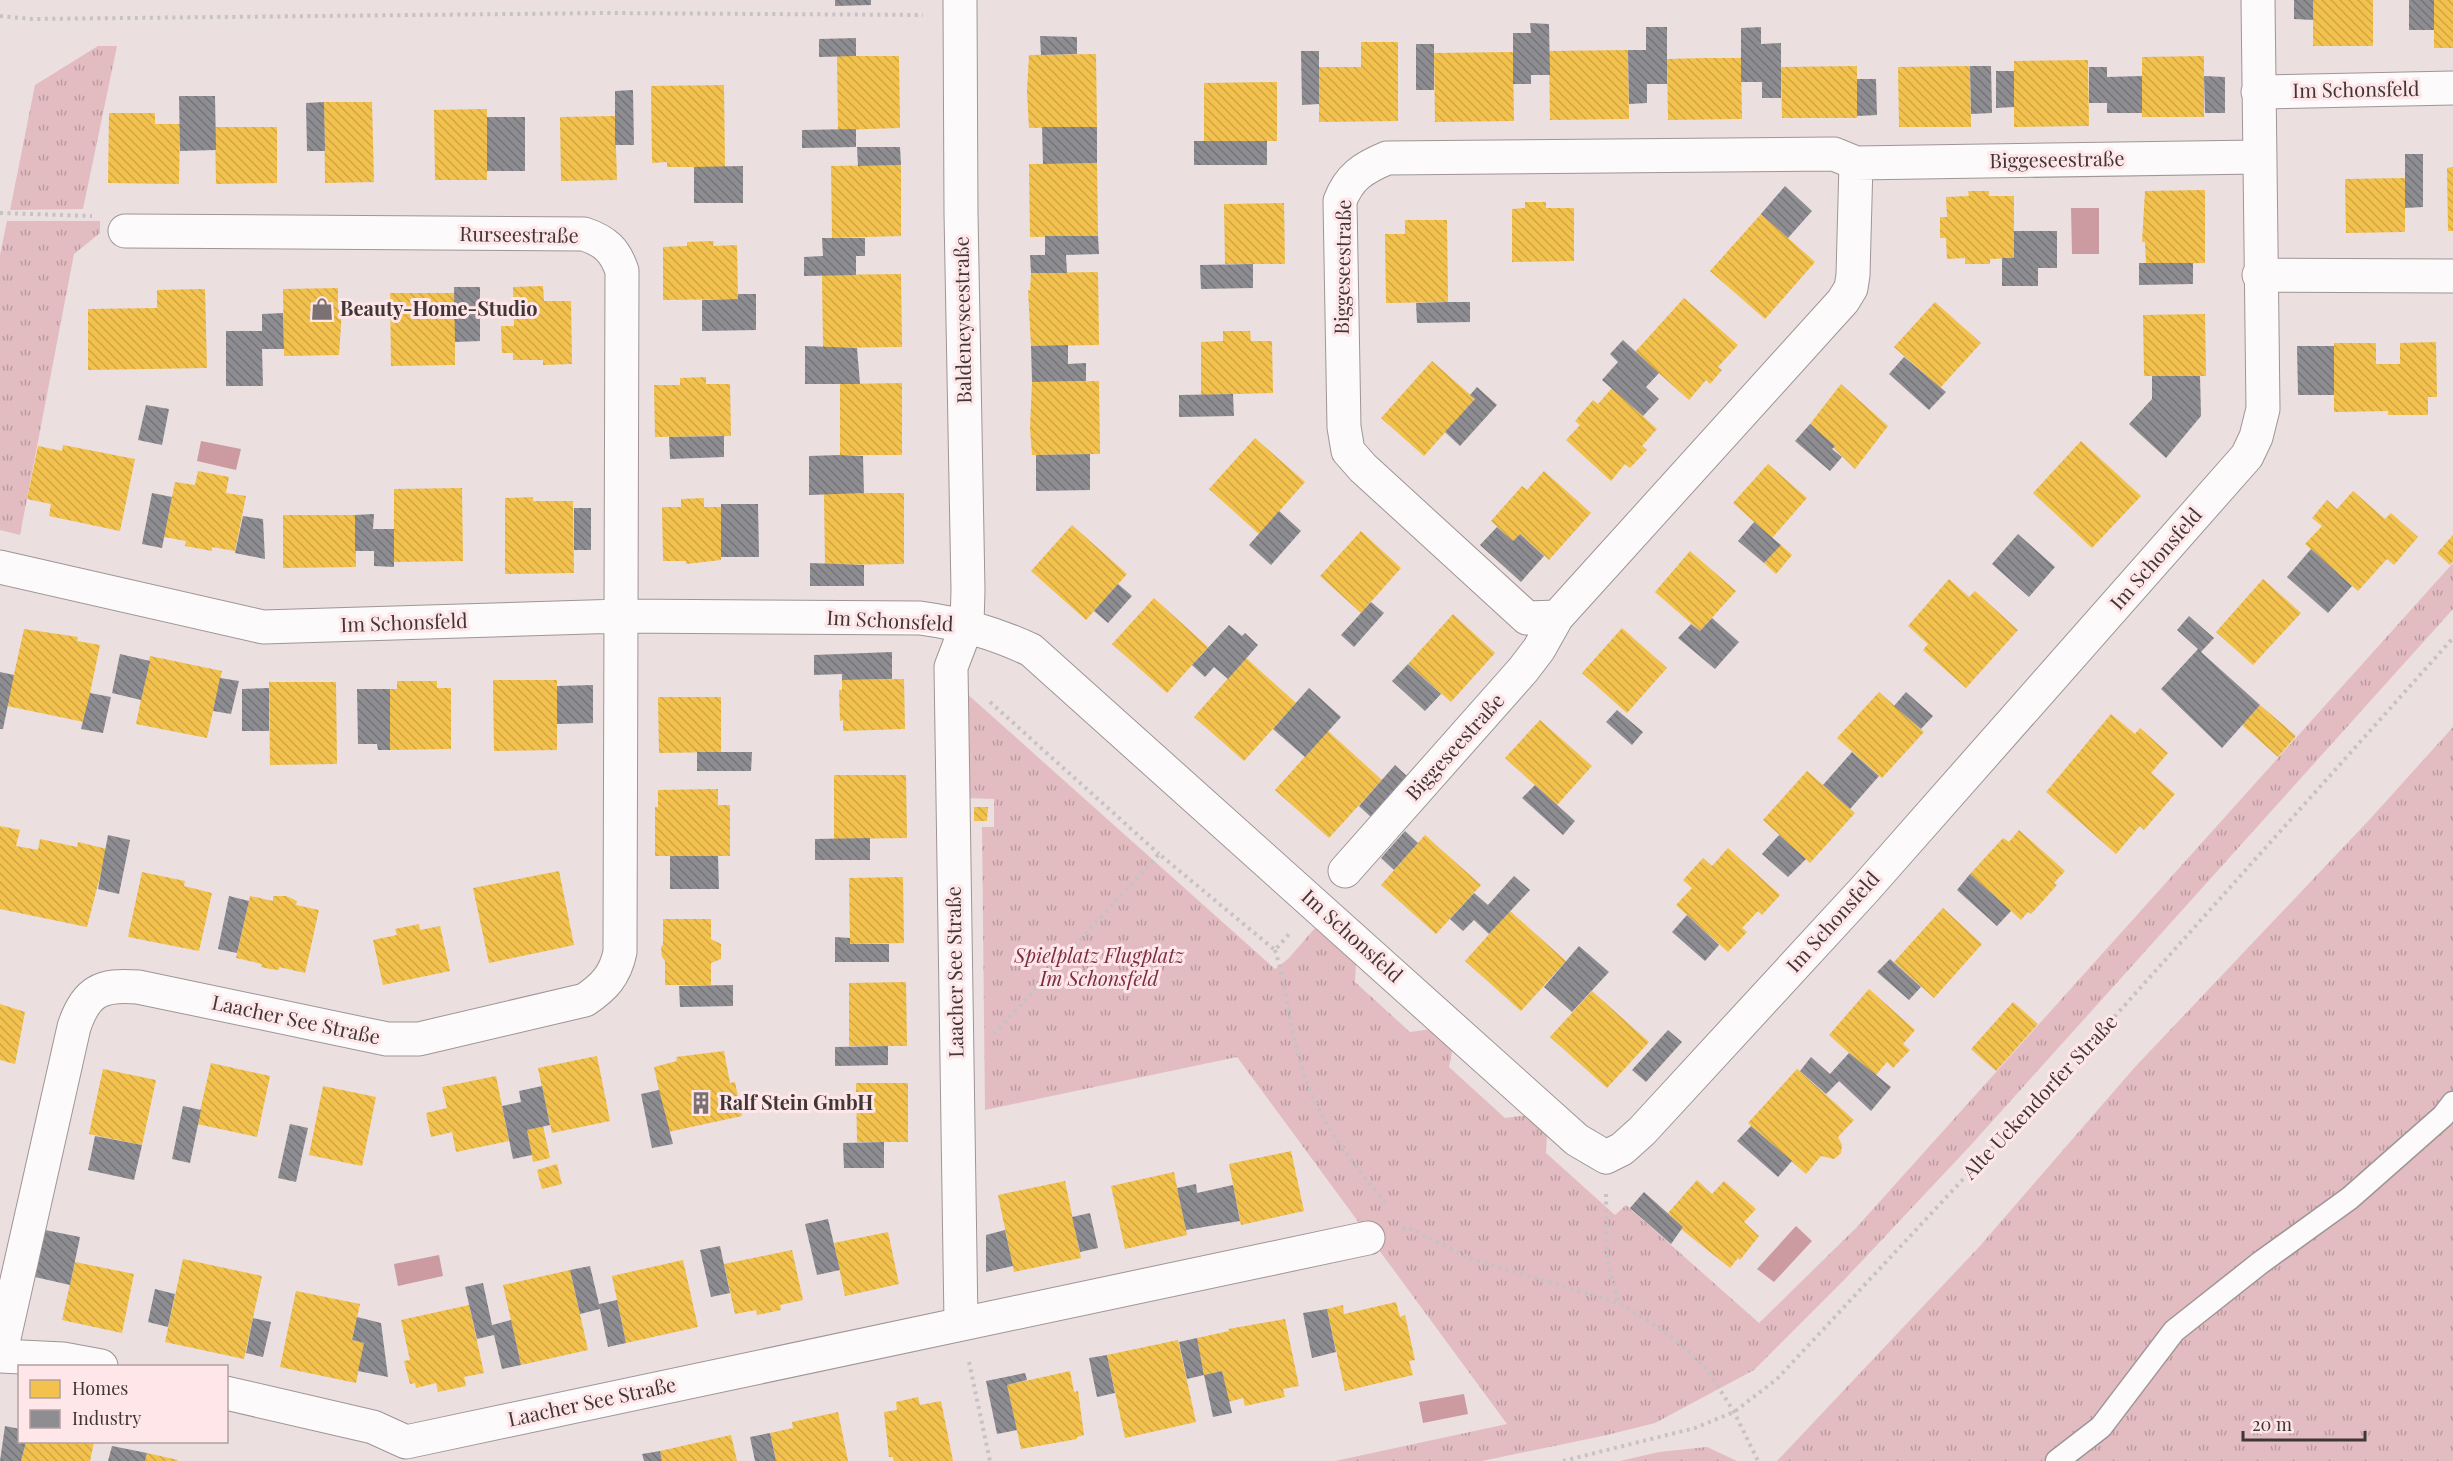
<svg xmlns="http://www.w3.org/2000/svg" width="2453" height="1461" font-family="'Playfair Display',serif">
  <defs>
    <pattern id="grass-tufts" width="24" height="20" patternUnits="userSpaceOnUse" patternTransform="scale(1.5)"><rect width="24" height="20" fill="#e3bcc1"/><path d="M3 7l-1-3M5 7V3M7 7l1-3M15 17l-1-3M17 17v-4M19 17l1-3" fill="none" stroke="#b99a9e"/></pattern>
    <pattern id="homes-back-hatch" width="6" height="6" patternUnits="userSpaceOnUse" patternTransform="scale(1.5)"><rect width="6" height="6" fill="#f2c14e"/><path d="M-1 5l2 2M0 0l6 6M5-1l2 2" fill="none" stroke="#d1a645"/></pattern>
    <pattern id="industry-back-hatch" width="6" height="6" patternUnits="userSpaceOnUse" patternTransform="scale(1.5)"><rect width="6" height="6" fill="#8d8d92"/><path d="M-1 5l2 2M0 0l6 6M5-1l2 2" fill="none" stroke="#757478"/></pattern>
  </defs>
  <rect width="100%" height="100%" fill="#ebdfe0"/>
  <path fill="url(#grass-tufts)" d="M98,46H117L83,209L10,210L35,85Z
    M7,221H100V233L74,254L20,535L0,530V255Z
    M2453,563V609L1970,1146L1845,1279L1754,1370L1655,1423L1607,1435L1482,1461H1335L1507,1424L1237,1057L985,1110L982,827H994V799L965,798V692L1275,969L1288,959L1315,928L1356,963L1355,982L1410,1032L1431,1029L1453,1047L1449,1067L1505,1118L1528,1115L1547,1133L1546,1153L1615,1215L1626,1205L1759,1323L1856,1228Z
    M2453,727V1461H1777L1979,1247L2135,1067L2371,818Z
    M1707,1447L1737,1461H1620L1659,1452Z"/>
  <path fill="#cc9ba1" d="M2071,208H2099V254H2072Z
    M201,441L241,449L236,470L197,461Z
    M1796,1226L1812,1241L1774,1282L1757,1269Z
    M439,1255L443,1276L398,1286L394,1264Z
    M1464,1394L1468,1414L1423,1423L1419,1402Z"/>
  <path fill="url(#homes-back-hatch)" d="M2313,0H2373V46H2313Z
    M2434,0H2453V48H2434Z
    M1361,42H1398V121L1319,122V67H1361Z
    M1628,50L1629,119L1550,120L1549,51Z
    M1513,52L1514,121L1435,122L1434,53Z
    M1096,54L1097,127L1029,128L1027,91L1029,55Z
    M837,56H899L900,128L838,130Z
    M2204,56V117H2142V57Z
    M1704,58H1741L1742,119L1668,120L1667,59Z
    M2088,60L2089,126L2014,127V61Z
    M1857,66V118H1782L1781,67Z
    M1970,66L1971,127H1899L1898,67Z
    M1277,82V141H1204V83Z
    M724,85L725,167H667V162L652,163L651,86Z
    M324,102H372L374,182L325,183Z
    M487,109V180H435L434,110Z
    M109,113H155V124H180L179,184L108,183Z
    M615,116L617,180L561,181L560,117Z
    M215,127H277V183L216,184Z
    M1097,163L1098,236L1030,237L1029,164Z
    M901,165V236L832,238L831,166Z
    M2453,167V231H2448L2447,168Z
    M2405,178V232L2346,233L2345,179Z
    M2205,190V263L2146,264L2145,242H2142L2145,191Z
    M1968,191H1989V196H2014V258L1990,259V264H1965V258L1947,259L1946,238H1940V217H1947L1946,197L1969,196Z
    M1525,202H1546V208H1574V261L1512,262V209L1525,208Z
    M1284,203L1285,264H1225L1224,204Z
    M1761,214L1815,262L1765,319L1710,271Z
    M1405,220H1447L1448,302L1386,303L1385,234H1405Z
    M714,241L713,246L737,245L738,299L663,300V247L687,246V242Z
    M1098,272L1099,345L1031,346L1028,290L1030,291L1031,273Z
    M901,274L902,347L823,348L822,275Z
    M543,286L544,301H571L572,364L543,365V360H513V353H502L501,326H514L513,287Z
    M338,288V310H342L339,355L284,356L283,289Z
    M205,289L207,368L88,370V309L157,308V290Z
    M390,293H455V365L391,366Z
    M1684,298L1738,345L1718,367L1722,370L1710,384L1706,380L1689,400L1635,352Z
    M1935,302L1981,343L1940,388L1894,347Z
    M2205,314L2206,376H2144L2143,315Z
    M1223,331H1250L1251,341H1272L1273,393L1201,395V342L1223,341Z
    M2436,342L2437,397H2428V415H2388V411L2334,412V343H2376V364H2400V343Z
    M1432,361L1475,399L1424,456L1381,418Z
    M706,377V384H730L731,436L655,437L654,385H680V378Z
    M1099,381L1100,454L1032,455L1030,428L1032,382Z
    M902,383V455H840V384Z
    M1841,384L1888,426L1855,469L1810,424Z
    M1612,388L1657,429L1642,446L1647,450L1630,468L1625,464L1611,481L1566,440L1580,425L1575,421L1593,400L1598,404Z
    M1255,438L1305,482L1259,534L1209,489Z
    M2081,441L2141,496L2092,548L2033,493Z
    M63,445L135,459L120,531L49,516L51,504L27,499L38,446L62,451Z
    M1768,464L1807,498L1772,538L1733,503Z
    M198,471L229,477L226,493L246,496L235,551L212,547V551L185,546L186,541L164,537L175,482L195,485Z
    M1544,471L1591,513L1549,560L1520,534L1513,541L1491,521L1522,486L1527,490Z
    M462,488L463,561L394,562V489Z
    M2353,491L2385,519L2391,513L2418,537L2394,565L2387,559L2358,591L2305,544L2322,526L2312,518L2327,500L2337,509Z
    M824,493H904V564L825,565Z
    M533,497V501H573L574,573L505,574V498Z
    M704,498V507H721V560L686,564V561H663L662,507H681V499Z
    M283,515H355L356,567L283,568Z
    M1072,525L1127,574L1086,620L1031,571Z
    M1361,531L1401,568L1361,613L1320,576Z
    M2453,535V561L2450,565L2437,553Z
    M1781,545L1792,555L1776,574L1764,563Z
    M1690,551L1736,591L1700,631L1655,592Z
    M1949,579L1969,597L1975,591L2018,630L1966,688L1923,650L1928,644L1908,626Z
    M2263,579L2301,613L2253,665L2216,632Z
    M1154,598L1208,647L1167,693L1112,644Z
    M1453,614L1495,653L1451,702L1408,664Z
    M1622,628L1667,668L1627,713L1582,673Z
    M24,629L78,637L77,641L100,645L84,722L7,706Z
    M150,656L222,671L207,738L136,724Z
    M1246,658L1296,703L1244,761L1194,717Z
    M904,679L905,729L843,731V720L840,721L839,690H842V680Z
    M493,680H557V750L494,751Z
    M397,681H437V688H451V749L390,750V689H397Z
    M269,682H336L337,764L270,765Z
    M1879,692L1924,732L1882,778L1837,738Z
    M658,697H721V752L659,753Z
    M2260,705L2296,736L2278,757L2242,725Z
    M2111,714L2135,734L2140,728L2168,753L2151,773L2175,794L2144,830L2140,826L2116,854L2046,792Z
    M1540,720L1592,766L1557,805L1505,758Z
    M1328,731L1382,780L1329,838L1275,790Z
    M1807,771L1855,813L1810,863L1763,820Z
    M834,775H906L907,838L834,839Z
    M718,789V805H730V856H655V807H658V790Z
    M974,807H988L987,821H974Z
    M0,826L20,830L16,846L38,850L40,839L77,847L78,842L107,849L87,927L0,909Z
    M2019,830L2065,871L2054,883L2057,885L2031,914L2028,912L2021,920L1970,874L2003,838L2009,842Z
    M1425,835L1481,885L1436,934L1381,885Z
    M1728,848L1780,895L1762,915L1758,911L1742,928L1747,932L1728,952L1676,905L1692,888L1683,880L1703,858L1712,866Z
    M559,871L574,945L489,963L473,888Z
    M142,872L185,881L184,886L212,893L199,951L128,937Z
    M903,877L904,943L850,944L849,878Z
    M250,896L273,901V896H286L297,901L296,905L319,910L305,973L279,967V970L270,969L261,967L262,964L236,958Z
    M1943,908L1982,944L1934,998L1894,962Z
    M1510,911L1566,961L1521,1011L1465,961Z
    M663,919H711V939L721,944V959L711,963V985H665V961L662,957L661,947L663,945Z
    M419,924L420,930L440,926L450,971L383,985L373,940L397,935L395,929Z
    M906,982L907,1046H849V983Z
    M1869,989L1915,1030L1903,1044L1910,1050L1893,1068L1887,1062L1875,1076L1829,1035Z
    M1592,991L1649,1042L1607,1088L1550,1037Z
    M2013,1002L2038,1024L1996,1071L1971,1049Z
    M0,1004L25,1012L15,1064L0,1060Z
    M724,1051L730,1083L735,1082L742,1116L668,1132L654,1067L677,1061L676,1057Z
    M597,1056L610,1121L552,1133L538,1068Z
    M211,1063L270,1076L257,1137L197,1124Z
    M103,1069L156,1080L142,1145L89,1134Z
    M1797,1069L1854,1120L1838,1137L1842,1145L1841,1153L1834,1159L1821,1156L1806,1174L1748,1123Z
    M496,1076L509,1141L456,1152L452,1132L431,1137L426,1113L447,1108L442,1087Z
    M856,1083H908V1142H857Z
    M323,1086L376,1097L362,1166L309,1155Z
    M543,1126L550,1158L533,1162L527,1130Z
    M1291,1151L1304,1211L1241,1225L1229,1164Z
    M557,1164L562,1184L542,1189L537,1170Z
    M1174,1172L1187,1235L1125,1249L1111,1186Z
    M1697,1180L1712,1194L1724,1181L1756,1209L1744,1222L1759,1236L1740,1260L1738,1258L1730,1268L1681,1229L1683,1227L1668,1213Z
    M1065,1181L1081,1258L1014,1272L998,1195Z
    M888,1232L899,1284L845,1296L834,1243Z
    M792,1250L803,1300L780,1305L781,1310L757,1315L756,1310L735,1314L724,1264Z
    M183,1259L262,1276L244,1359L165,1342Z
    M683,1260L698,1327L626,1343L612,1276Z
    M75,1262L134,1274L122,1333L62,1320Z
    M570,1270L588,1350L521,1365L503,1285Z
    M296,1291L360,1304L352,1340L364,1343L356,1383L280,1367Z
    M1396,1302L1400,1317L1405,1315L1415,1360L1409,1361L1413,1375L1345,1391L1327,1309L1343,1305L1344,1314Z
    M469,1305L484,1373L464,1377L466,1386L438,1392L436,1383L416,1388L415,1383L410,1384L404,1361L410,1360L401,1320Z
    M1285,1319L1299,1386L1283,1389L1285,1397L1245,1406L1243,1398L1228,1402L1222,1371L1204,1375L1197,1338L1229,1331L1228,1329Z
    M1178,1340L1196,1422L1125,1438L1107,1355Z
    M1070,1371L1074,1392L1078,1391L1084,1435L1077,1437V1439L1021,1449L1007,1385Z
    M918,1397L920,1405L941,1401L953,1461H894L893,1457H889L884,1412L897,1410L896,1402Z
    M838,1412L848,1461H776L770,1433L793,1428L792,1422Z
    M731,1435L737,1461H662L660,1451Z
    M26,1442H94L90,1461H21Z
    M147,1453L178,1460L177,1461H145Z"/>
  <path fill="url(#industry-back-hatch)" d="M835,0H871V5L835,6Z
    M2294,0H2313V20L2294,19Z
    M2409,0H2434V30H2409Z
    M1530,23L1549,24L1550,75H1531V84H1513V33H1531Z
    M1646,27H1667V84H1647V103L1629,104L1628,50H1646Z
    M1761,27V44L1781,43V98H1762V82H1741V28Z
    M1040,36L1077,37V54L1041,55Z
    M856,38V56L819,57V39Z
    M1416,44H1434V90H1416Z
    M1301,51H1319V104L1302,105Z
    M1970,66H1991L1992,113L1971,114Z
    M2089,67H2107V77L2142,76V113H2107V103H2089Z
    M1996,71H2014V107L1996,108Z
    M2204,76L2225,77V113H2205Z
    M1857,79H1876L1877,115L1857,116Z
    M633,90L634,145H615V91Z
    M179,96H215L216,150L180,151Z
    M324,102L325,151H307L306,103Z
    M487,117H525V171H487Z
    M1042,127H1097V163L1043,164Z
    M856,129V147L802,148V130Z
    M1194,141H1267V165H1194Z
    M857,147H900L901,165L858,166Z
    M2405,154H2423V207L2405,208Z
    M743,166V203H694V167Z
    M1785,186L1812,211L1788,238L1761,214Z
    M2014,231H2057V268H2038V286H2002V258H2014Z
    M1045,236H1098L1099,254L1066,255L1067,273H1031L1030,255H1045Z
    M822,238H865V256H856V275L804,276V257L823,256Z
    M2139,263H2193V284L2139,285Z
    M1253,264V288L1201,289L1200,265Z
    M454,287H480V341L455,342Z
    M738,294H756V330L702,331V300L738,299Z
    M1448,302H1470V322L1417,323L1416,303Z
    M283,313L284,349H262L263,386H226V331H262V314Z
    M1623,340L1659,373L1646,387L1659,399L1643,416L1602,380L1618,362L1610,354Z
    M1068,345V364L1086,363V381L1032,382L1031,346Z
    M805,346L857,348L860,384H805Z
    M2297,346H2334V395H2298Z
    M1904,357L1946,392L1929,410L1889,374Z
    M2152,376H2200L2201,416L2166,458L2129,424L2152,399Z
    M1477,387L1497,405L1460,446L1445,432L1475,399L1470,395Z
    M1233,394L1234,416L1179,417V395Z
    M146,405L169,409L162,445L138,440Z
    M1810,424L1835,446L1832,449L1842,457L1830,471L1795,441Z
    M724,436V457L670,459L669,437Z
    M1090,454V490L1036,491V455Z
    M840,455L863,456L864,493L809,495V456Z
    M152,493L172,497L162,548L142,544Z
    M721,504H758L759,557H721Z
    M574,508H591V550H574Z
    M1279,511L1301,531L1271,565L1249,545Z
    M374,514L373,529H394V567L374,566V551H355V515Z
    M243,516L263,519L265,559L235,553Z
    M1754,522L1781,545L1764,563L1738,541Z
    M1497,527L1513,541L1520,534L1544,556L1521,582L1480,545Z
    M2018,534L2055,567L2029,597L1992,564Z
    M2311,549L2352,586L2328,613L2287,577Z
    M810,563L864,565V586H810Z
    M1118,584L1132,596L1108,623L1094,611Z
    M1371,602L1384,613L1354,647L1341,635Z
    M2189,616L2214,638L2201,652L2260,705L2222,748L2161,689L2198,649L2177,630Z
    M1712,618L1739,642L1715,669L1678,638L1691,624L1700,631Z
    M1229,625L1242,636L1245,633L1258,645L1228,679L1214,667L1205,677L1192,665Z
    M892,652V679L842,680V674L814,675V655Z
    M120,654L150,661L141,700L112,693Z
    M1408,664L1441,694L1425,711L1392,681Z
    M0,672L14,675L3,729H0Z
    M220,678L239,681L231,714L213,711Z
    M593,685V723L557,724V686Z
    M269,688V731H242V689Z
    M1309,688L1341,717L1305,757L1273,729Z
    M357,689H390V750H378L377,744H358Z
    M1906,692L1933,716L1921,729L1894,706Z
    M90,693L111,697L103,733L81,729Z
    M1617,710L1643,732L1632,745L1606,722Z
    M697,752H752L751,771H697Z
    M1852,752L1879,776L1850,809L1823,785Z
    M1395,765L1408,777L1372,818L1359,806Z
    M1535,785L1575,821L1563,835L1522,798Z
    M1405,831L1418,843L1394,870L1381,858Z
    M108,835L130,840L119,894L98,889Z
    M1779,835L1806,859L1788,877L1762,854Z
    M870,838V860H815V839Z
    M670,856H718L719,889H670Z
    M1970,874L2011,911L1997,926L1957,890Z
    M1514,876L1530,890L1489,934L1474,920L1463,931L1450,919L1474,893L1488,905Z
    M229,896L249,901L237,953L218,949Z
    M1687,915L1719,945L1705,961L1672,932Z
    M835,937L850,938V944H889V962H835Z
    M1579,946L1609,972L1572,1012L1544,987Z
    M1890,959L1921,987L1909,1000L1877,972Z
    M733,985V1006L680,1007L679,986Z
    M1668,1030L1682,1042L1646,1082L1632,1070Z
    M888,1046V1065L835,1066V1047Z
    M1849,1053L1891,1087L1871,1111L1839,1081L1826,1094L1800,1071L1811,1057L1830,1074Z
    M542,1086L550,1125L527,1130L532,1155L513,1159L502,1106L521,1102L519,1091Z
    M659,1090L673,1144L652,1148L641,1094Z
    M183,1106L201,1110L190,1163L172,1159Z
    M290,1124L308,1128L296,1182L278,1178Z
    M1751,1126L1792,1161L1778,1177L1737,1141Z
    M95,1136L142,1145L134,1180L88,1170Z
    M884,1142V1168H844L843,1143Z
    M1196,1184L1197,1193L1233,1185L1240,1221L1186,1230L1177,1188Z
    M1644,1192L1683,1227L1671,1244L1630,1208Z
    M1090,1213L1098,1248L1080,1252L1072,1217Z
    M828,1219L840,1270L817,1275L805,1224Z
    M45,1230L80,1237L70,1285L35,1277Z
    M1005,1230L1013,1266L986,1272V1235Z
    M720,1246L730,1293L711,1297L700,1250Z
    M590,1266L599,1304L617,1300L626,1343L608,1347L600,1309L580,1314L570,1270Z
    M483,1283L492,1325L511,1320L521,1365L502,1369L494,1335L477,1339L465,1287Z
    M155,1289L175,1294L168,1327L148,1322Z
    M1327,1309L1336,1352L1312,1358L1303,1313Z
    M357,1317L381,1323L388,1377L358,1371L364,1343L352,1340Z
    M253,1318L271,1322L263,1357L246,1353Z
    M1197,1338L1204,1375L1187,1379L1179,1342Z
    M1107,1355L1115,1393L1097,1397L1089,1358Z
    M1222,1371L1232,1413L1213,1417L1204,1375Z
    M1025,1373L1027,1380L1007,1385L1017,1430L997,1434L986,1381Z
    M5,1426L20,1429V1442H26L21,1461H0Z
    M770,1433L776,1461H755L750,1437Z
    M112,1446L147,1453L145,1461H108Z
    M660,1451L662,1461H644L642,1454Z"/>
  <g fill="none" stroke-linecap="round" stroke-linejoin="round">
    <g stroke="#9f9596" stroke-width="25">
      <path id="service" d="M2057,1461L2101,1427L2174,1331L2260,1263L2350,1198L2443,1116L2453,1103"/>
    </g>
    <g stroke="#9f9596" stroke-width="35">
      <path id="minor" d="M960,0L961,213L968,590L967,625L951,667L961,1323
        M2258,92L2453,88
        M2259,275L2453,276
        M0,567L263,627L621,616L920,618C962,624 992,632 1031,650L1577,1140L1606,1157L1622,1149L1642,1131L1865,889L2247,456L2256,437L2263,409L2258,0
        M1557,617L1527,618L1363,468L1348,451L1344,427L1340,201C1349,177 1363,168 1387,158L1834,154L1856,163L2258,157
        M1345,871L1523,670L1539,649L1557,617L1843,301L1851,288L1853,275L1856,163
        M0,1356L74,1027C86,991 101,984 138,987L387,1039H419L585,1000C604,987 615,976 620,952L622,271C615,250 605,241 584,234L125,231
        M0,1356L63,1359L101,1366
        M226,1393L373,1427L406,1442L1368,1238"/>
    </g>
    <path stroke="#c7c2c3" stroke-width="4" stroke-dasharray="3 4.5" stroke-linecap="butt" d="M0,16L32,19L607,13L923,15
      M0,213L92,216
      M990,702L1159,854
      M1275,950C1288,991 1290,1035 1304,1075C1321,1124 1354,1167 1388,1205
      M994,1034L1159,854L1275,950L1290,933
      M1606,1194L1607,1260L1619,1303
      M1402,1229L1409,1228L1471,1259L1619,1303L1645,1319L1672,1337L1707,1369L1734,1412L1758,1461
      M969,1362L990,1461
      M1563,1461L1695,1428L1734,1412L1777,1379L2116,1015L2453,638"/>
    <use href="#service" stroke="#fcfafa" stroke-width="22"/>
    <use href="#minor" stroke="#fcfafa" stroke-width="33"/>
  </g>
  <defs>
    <g id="shop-bare" transform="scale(1.8)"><path d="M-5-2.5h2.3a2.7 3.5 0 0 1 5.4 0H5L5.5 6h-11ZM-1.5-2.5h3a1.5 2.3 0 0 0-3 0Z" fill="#7b7172" stroke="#fee6e9" stroke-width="2.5" paint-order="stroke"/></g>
    <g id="building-bare" transform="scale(1.8)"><path d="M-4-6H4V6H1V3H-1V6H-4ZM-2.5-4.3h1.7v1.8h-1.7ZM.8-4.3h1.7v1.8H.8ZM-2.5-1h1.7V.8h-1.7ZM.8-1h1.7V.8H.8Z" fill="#7b7172" stroke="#fee6e9" stroke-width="2.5" paint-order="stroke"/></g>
  </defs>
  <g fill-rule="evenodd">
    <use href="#shop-bare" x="322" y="309"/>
    <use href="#building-bare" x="701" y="1103"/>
  </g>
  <g text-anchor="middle" stroke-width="6" stroke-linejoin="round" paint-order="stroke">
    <g font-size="20" fill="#3f3636" stroke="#fee6e9">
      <text transform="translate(2356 90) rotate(-1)" y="7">Im Schonsfeld</text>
      <text transform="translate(2057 160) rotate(-1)" y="7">Biggeseestraße</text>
      <text transform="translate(519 235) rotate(1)" y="7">Rurseestraße</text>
      <text transform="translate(1343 267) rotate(-89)" y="7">Biggeseestraße</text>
      <text transform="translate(963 320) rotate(-91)" y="7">Baldeneyseestraße</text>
      <text transform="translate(2156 559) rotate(-49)" y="7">Im Schonsfeld</text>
      <text transform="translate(890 621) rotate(3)" y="7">Im Schonsfeld</text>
      <text transform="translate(404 623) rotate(-2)" y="7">Im Schonsfeld</text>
      <text transform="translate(1455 747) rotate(-48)" y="7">Biggeseestraße</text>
      <text transform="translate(1833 922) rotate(-48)" y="7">Im Schonsfeld</text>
      <text transform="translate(1352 936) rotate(42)" y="7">Im Schonsfeld</text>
      <text transform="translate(955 972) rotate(-91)" y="7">Laacher See Straße</text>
      <text transform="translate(296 1020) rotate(12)" y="7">Laacher See Straße</text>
      <text transform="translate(2040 1097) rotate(-47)" y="7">Alte Uckendorfer Straße</text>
      <text transform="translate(592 1402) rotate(-12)" y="7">Laacher See Straße</text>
    </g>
    <g font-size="20" font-weight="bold" fill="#3f3636" stroke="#fee6e9" text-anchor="start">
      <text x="340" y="316">Beauty-Home-Studio</text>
      <text x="719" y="1110">Ralf Stein GmbH</text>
    </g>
    <g font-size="20" font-style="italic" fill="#7c2e3d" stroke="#fee6e9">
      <text x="1099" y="963">Spielplatz Flugplatz<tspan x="1099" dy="23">Im Schonsfeld</tspan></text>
    </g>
  </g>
  <rect x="18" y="1365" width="210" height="78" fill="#fee6e9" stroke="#b2a0a1" stroke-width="1.5"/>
  <rect x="30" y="1380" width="30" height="18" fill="#f2c14e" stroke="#b2a0a1" stroke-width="1.5"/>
  <text x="72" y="1395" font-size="18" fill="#3f3636">Homes</text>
  <rect x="30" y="1410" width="30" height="18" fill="#8d8d92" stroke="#b2a0a1" stroke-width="1.5"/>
  <text x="72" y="1425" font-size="18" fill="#3f3636">Industry</text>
  <path d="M2243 1431v9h122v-9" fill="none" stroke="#3f3636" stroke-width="3"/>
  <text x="2252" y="1431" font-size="18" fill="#3f3636" stroke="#fee6e9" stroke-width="4.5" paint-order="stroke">20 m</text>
</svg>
